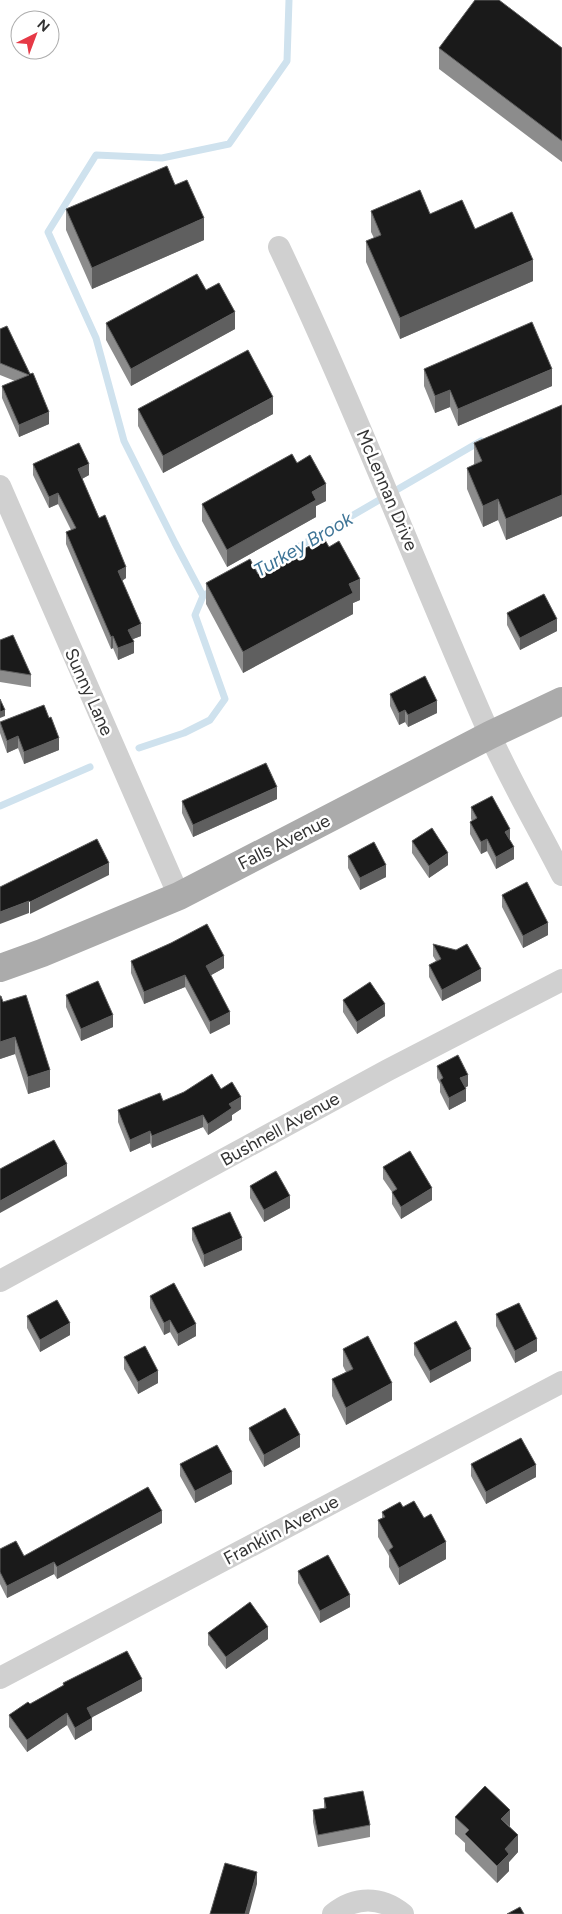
<svg xmlns="http://www.w3.org/2000/svg" width="562" height="1914" font-family="Figtree,sans-serif">
  <rect width="100%" height="100%" fill="#fff"/>
  <g fill="none" stroke-linecap="round" stroke-linejoin="round">
    <path stroke="#cfe2ee" stroke-width="7" d="M248,576L481,441
      M203,596L175,543L124,441L96,338L48,232L96,155L162,158L229,144L287,61L289,0
      M139,748L184,733L210,720L225,699L195,615L203,596L206,594
      M0,806L90,767"/>
    <path stroke="#d0d0d0" stroke-width="22" d="M279,247C355,407 418,572 489,733C511,782 538,828 562,875
      M0,486L179,896
      M0,1281L388,1070L562,980
      M0,1678L562,1382
      M333,1914C355,1896 381,1896 403,1914"/>
    <path stroke="#ababab" stroke-width="28" d="M0,968L42,953L179,896L490,735L562,701"/>
  </g>
  <path fill="#8c8c8c" d="M439,48H562V162L439,69Z
    M175,185L204,240L92,289L66,230V209Z
    M371,211L430,214L475,229L533,281L400,339L366,262V241L374,238L371,232Z
    M106,323L235,329L131,386L106,340Z
    M0,329L30,374L49,424L19,437L2,398V386L15,381L0,375Z
    M424,369L552,386L458,426L450,407L435,413L424,386Z
    M562,405V516L506,540L498,520L483,527L467,489V468L474,465V443Z
    M138,409L273,414L163,473L138,426Z
    M297,463L326,501L316,506V517L227,567L202,521V504Z
    M33,464L89,475L82,479L126,578L122,581L141,636L133,639L134,653L118,660L113,648L111,649L66,544V532L71,530L58,504L49,508L33,475Z
    M258,574L360,600L353,603V614L243,673L206,604V583Z
    M507,613L557,631L520,650L507,625Z
    M0,640L31,675V687L0,682Z
    M390,694L437,713L408,727L405,722L399,725L390,706Z
    M0,722L59,750L24,764L18,748L7,753L0,733Z
    M277,799L193,837L182,813V801Z
    M471,807L510,840L514,859L496,869L487,851L481,854L470,834V822L472,821L471,819Z
    M412,841L448,865L429,878L412,853Z
    M348,856L386,877L360,890L348,868Z
    M502,895L548,935L523,948L502,907Z
    M171,943L224,968L211,975L230,1024L210,1034L185,987L144,1004L131,973V961Z
    M433,944L481,981L442,1001L429,977V965L436,961L433,956Z
    M66,995L113,1027L81,1041L66,1007Z
    M0,996L3,1002L50,1087L28,1094L15,1054L0,1059Z
    M343,1000L385,1016L357,1034L343,1012Z
    M437,1066L468,1086L465,1088L466,1101L449,1110L440,1092V1084L437,1078Z
    M221,1089L241,1109L232,1115V1120L208,1135L203,1127L152,1148L150,1143L130,1152L118,1122V1110Z
    M383,1167L432,1200L401,1219L392,1204V1192L383,1179Z
    M250,1186L290,1208L264,1222L250,1198Z
    M192,1228L242,1250L204,1267L192,1240Z
    M150,1296L196,1336L178,1346L170,1332L164,1335L150,1308Z
    M496,1314L537,1351L515,1363L496,1326Z
    M27,1316L70,1335L40,1352L27,1328Z
    M414,1343L471,1361L430,1383L414,1355Z
    M343,1349L392,1400L346,1425L332,1396V1379L346,1372L343,1366Z
    M124,1357L158,1383L138,1394L124,1369Z
    M249,1428L300,1447L264,1467L249,1440Z
    M180,1464L232,1484L195,1503L180,1476Z
    M471,1464L536,1477L486,1504L471,1476Z
    M403,1507L446,1559L399,1585L389,1567V1556L378,1537V1520L382,1518V1512Z
    M162,1523L57,1579L54,1574L7,1598L0,1584V1549L24,1556Z
    M298,1571L350,1607L320,1623L298,1583Z
    M208,1633L268,1639L226,1669L208,1645Z
    M63,1683L142,1691L92,1717V1730L75,1740L67,1725L27,1752L9,1727V1715L63,1686Z
    M324,1798L370,1825V1837L318,1847L313,1822V1810L324,1808Z
    M455,1817L510,1827L518,1852L509,1862V1871L497,1883L465,1851V1843L455,1834Z"/>
  <path fill="#5f5f5f" d="M204,218V240L92,289V268Z
    M533,260V281L400,339V318Z
    M235,312V329L131,386V369Z
    M552,369V386L458,426V409Z
    M450,390V407L435,413V396Z
    M273,397V414L163,473V456Z
    M49,412V424L19,437V425Z
    M89,464V475L78,481V469Z
    M326,484V501L316,506V517L227,567V550L312,492Z
    M58,493V504L49,508V497Z
    M562,495V516L506,540V519Z
    M498,499V520L483,527V506Z
    M126,567V578L118,583V571Z
    M360,579V600L353,603V614L243,673V652L349,584Z
    M557,619V631L520,650V638Z
    M141,624V636L128,641V630Z
    M113,636V648L111,649V637Z
    M134,642V653L118,660V648Z
    M437,701V713L408,727V715Z
    M5,710V716L0,718V712Z
    M405,710V722L399,725V713Z
    M18,736V748L7,753V741Z
    M59,738V750L24,764V752Z
    M277,787V799L193,837V825Z
    M510,829V841L505,832Z
    M487,839V851L481,854V842Z
    M514,847V859L496,869V857Z
    M448,853V865L429,878V866Z
    M109,863V875L30,914V902Z
    M386,865V877L360,890V878Z
    M29,901V913L0,924V912Z
    M548,923V935L523,948V936Z
    M224,956V968L206,978V966Z
    M481,969V981L442,1001V990Z
    M185,975V987L144,1004V992Z
    M385,1004V1016L357,1034V1022Z
    M230,1012V1024L210,1034V1022Z
    M113,1015V1027L81,1041V1029Z
    M15,1037V1054L0,1059V1042Z
    M50,1070V1087L28,1094V1077Z
    M468,1075V1086L460,1090V1078Z
    M466,1089V1101L449,1110V1098Z
    M241,1097V1109L232,1115V1120L208,1135V1124L229,1104Z
    M203,1115V1127L152,1148V1136Z
    M150,1131V1143L130,1152V1140Z
    M67,1164V1176L0,1213V1201Z
    M432,1188V1200L401,1219V1207Z
    M290,1196V1208L264,1222V1210Z
    M242,1238V1250L204,1267V1255Z
    M170,1320V1332L164,1335V1323Z
    M70,1323V1335L40,1352V1340Z
    M196,1324V1336L178,1346V1334Z
    M537,1339V1351L515,1363V1351Z
    M471,1349V1361L430,1383V1371Z
    M158,1371V1383L138,1394V1382Z
    M392,1383V1400L346,1425V1408Z
    M300,1435V1447L264,1467V1455Z
    M536,1465V1477L486,1504V1492Z
    M232,1472V1484L195,1503V1491Z
    M162,1511V1523L57,1579V1567Z
    M446,1542V1559L399,1585V1568Z
    M54,1562V1574L7,1598V1586Z
    M350,1595V1607L320,1623V1611Z
    M268,1627V1639L226,1669V1657Z
    M142,1679V1691L87,1720V1708Z
    M67,1713V1725L27,1752V1740Z
    M92,1718V1730L75,1740V1728Z
    M510,1810V1827L501,1819Z
    M518,1835V1852L509,1862V1871L497,1883V1866L505,1849Z
    M257,1872V1884L249,1914H245Z"/>
  <path fill="#1a1a1a" stroke="#5f5f5f" d="M475,0H499L562,48V141L439,48Z
    M167,166L175,185L187,180L204,218L92,268L66,209Z
    M420,190L430,214L462,200L475,229L512,212L533,260L400,318L366,241L381,235L371,211Z
    M197,274L206,290L219,283L235,312L131,369L106,323Z
    M532,322L552,369L458,409L450,390L435,396L424,369Z
    M7,326L30,374L33,373L49,412L19,425L2,386L29,375L0,363V329Z
    M248,350L273,397L163,456L138,409Z
    M562,405V495L506,519L498,499L483,506L467,468L482,461L474,443Z
    M79,443L89,464L78,469L99,518L105,515L126,567L118,571L141,624L128,630L134,642L118,648L113,636L111,637L66,532L76,528L58,493L49,497L33,464Z
    M292,454L297,463L310,455L326,484L312,492L316,500L227,550L202,504Z
    M324,538L329,547L339,541L360,579L349,584L353,593L243,652L206,583L250,559L258,574Z
    M544,594L557,619L520,638L507,613Z
    M13,635L31,675L0,670V640Z
    M425,676L437,701L408,715L405,710L399,713L390,694Z
    M0,699L5,710L0,712Z
    M44,705L49,718L51,717L59,738L24,752L18,736L7,741L0,722Z
    M266,763L277,787L193,825L182,801Z
    M492,796L510,829L505,832L514,847L496,857L487,839L481,842L470,822L477,818L471,807Z
    M432,828L448,853L429,866L412,841Z
    M97,839L109,863L30,902L29,901L0,912V887Z
    M374,842L386,865L360,878L348,856Z
    M527,882L548,923L523,936L502,895Z
    M207,924L224,956L206,966L230,1012L210,1022L185,975L144,992L131,961L171,943Z
    M433,944L456,950L467,944L481,969L442,990L429,965L441,959Z
    M98,981L113,1015L81,1029L66,995Z
    M370,982L385,1004L357,1022L343,1000Z
    M26,995L50,1070L28,1077L15,1037L0,1042V996H1L3,1002Z
    M458,1055L468,1075L460,1078L466,1089L449,1098L440,1080L443,1078L437,1066Z
    M212,1074L221,1089L232,1082L241,1097L229,1104L232,1108L208,1124L203,1115L152,1136L150,1131L130,1140L118,1110L160,1093L163,1101L184,1092Z
    M54,1140L67,1164L0,1201V1169Z
    M410,1151L432,1188L401,1207L392,1192L397,1189L383,1167Z
    M276,1171L290,1196L264,1210L250,1186Z
    M230,1212L242,1238L204,1255L192,1228Z
    M174,1283L196,1324L178,1334L170,1320L164,1323L150,1296Z
    M57,1300L70,1323L40,1340L27,1316Z
    M519,1303L537,1339L515,1351L496,1314Z
    M456,1321L471,1349L430,1371L414,1343Z
    M368,1336L392,1383L346,1408L332,1379L353,1369L343,1349Z
    M145,1346L158,1371L138,1382L124,1357Z
    M285,1408L300,1435L264,1455L249,1428Z
    M521,1438L536,1465L486,1492L471,1464Z
    M217,1445L232,1472L195,1491L180,1464Z
    M148,1487L162,1511L57,1567L54,1562L7,1586L0,1572V1549L16,1541L24,1556Z
    M414,1501L424,1518L431,1514L446,1542L399,1568L389,1550L393,1547L378,1520L385,1517L382,1512L400,1502L403,1507Z
    M328,1555L350,1595L320,1611L298,1571Z
    M250,1602L268,1627L226,1657L208,1633Z
    M127,1651L142,1679L87,1708L92,1718L75,1728L67,1713L27,1740L9,1715L28,1702L30,1704L64,1685L63,1683Z
    M485,1786L510,1810L501,1819L518,1835L505,1849L509,1854L497,1866L465,1834L469,1830L455,1817Z
    M363,1791L370,1825L318,1835L313,1810L326,1808L324,1798Z
    M225,1863L257,1872L245,1914H210Z
    M520,1907L524,1914H507Z"/>
  <g text-anchor="middle" stroke-width="5" stroke-linejoin="round" paint-order="stroke">
    <g font-size="18" fill="#333" stroke="#fff">
      <text transform="translate(387 490) rotate(67)" y="6">McLennan Drive</text>
      <text transform="translate(89 692) rotate(66)" y="6">Sunny Lane</text>
      <text transform="translate(284 842) rotate(-27)" y="6">Falls Avenue</text>
      <text transform="translate(280 1129) rotate(-29)" y="6">Bushnell Avenue</text>
      <text transform="translate(281 1530) rotate(-28)" y="6">Franklin Avenue</text>
    </g>
    <g font-size="19" font-style="italic" fill="#3f7597" stroke="#fff">
      <text transform="translate(303 544) rotate(-30)" y="7">Turkey Brook</text>
    </g>
  </g>
  <g transform="translate(35 35) rotate(42)"><circle r="24" fill="#ffffff" stroke="#adadad"/>
  <path d="M0-4L9 19L0 12L-9 19Z" fill="#e63946"/>
  <text y="-8" font-size="14" font-weight="bold" text-anchor="middle" fill="#333333">N</text>
  </g>
</svg>
